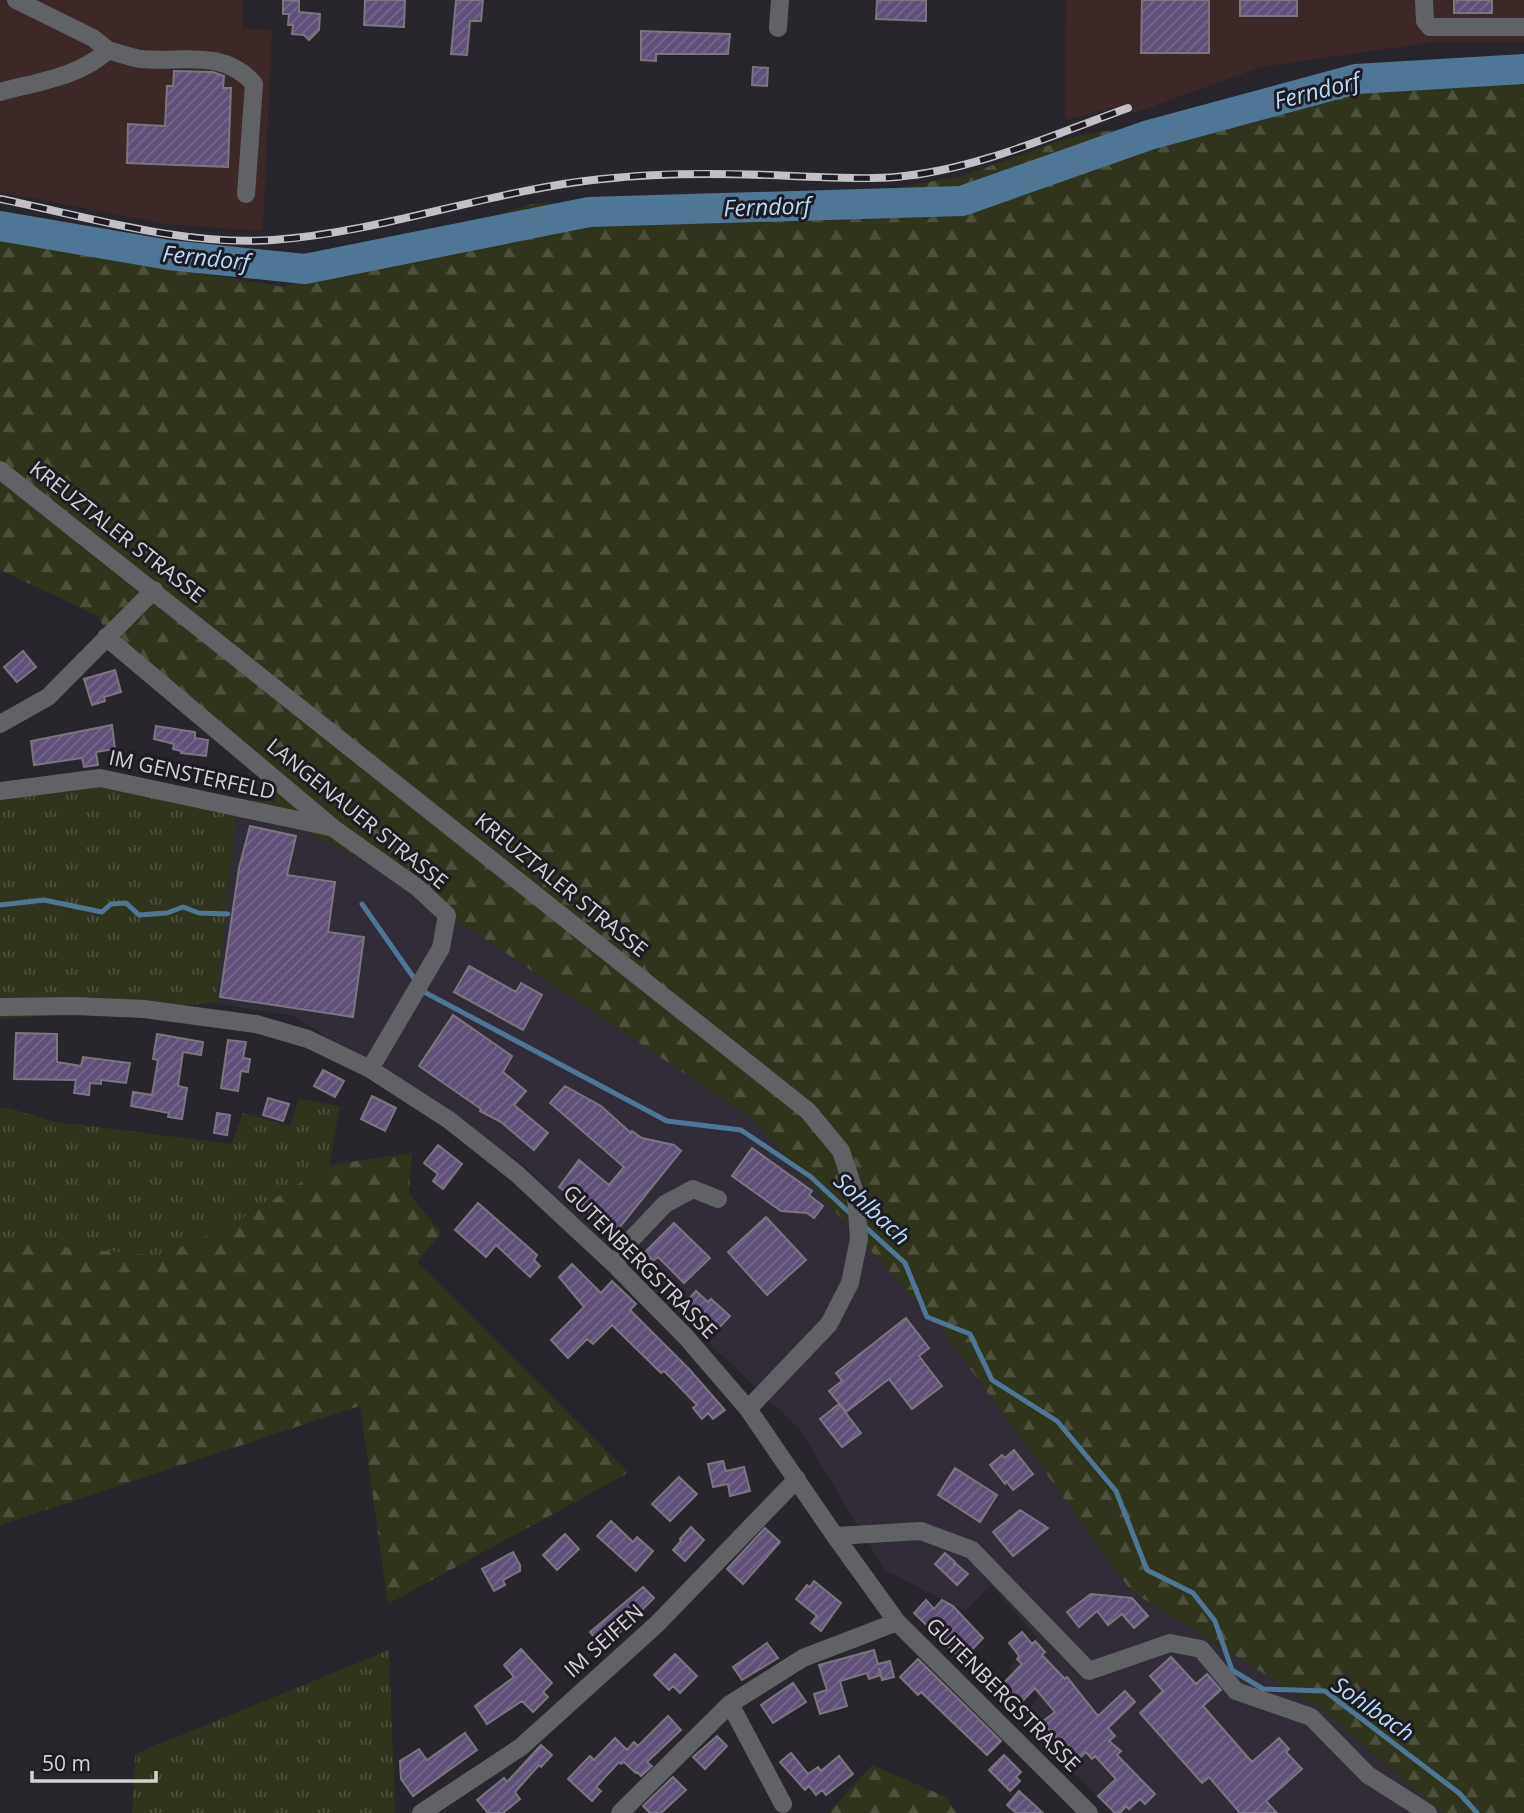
<svg xmlns="http://www.w3.org/2000/svg" width="1524" height="1813" font-family="'Open Sans',sans-serif">
  <defs>
    <pattern id="grass-tufts" width="24" height="20" patternUnits="userSpaceOnUse" patternTransform="scale(1.75)"><rect width="24" height="20" fill="#30341c"/><path d="M3 7l-1-3M5 7V3M7 7l1-3M15 17l-1-3M17 17v-4M19 17l1-3" fill="none" stroke="#4d503c"/></pattern>
    <pattern id="forest-firs" width="22" height="20" patternUnits="userSpaceOnUse" patternTransform="scale(1.75)"><rect width="22" height="20" fill="#30341c"/><path d="M5 1l3.5 6h-7zM16 11l3.5 6h-7z" fill="#4d503c"/></pattern>
    <pattern id="building-hatch" width="6" height="6" patternUnits="userSpaceOnUse" patternTransform="scale(1.75)"><rect width="6" height="6" fill="#605077"/><path d="M-1 1l2-2M0 6l6-6M5 7l2-2" fill="none" stroke="#76688a"/></pattern>
  </defs>
  <rect width="100%" height="100%" fill="#28252c"/>
  <path fill="#312c38" d="M236,817L302,829L378,867L752,1119L943,1331L1131,1591L1321,1709L1442,1813H1114L1021,1720L1038,1696L1010,1667L1037,1638L991,1585L965,1611L885,1570L800,1430L520,1162L294,1016L216,1003Z"/>
  <path fill="#3c2826" d="M0,0H243L242,28L272,30L263,231L165,224L0,192Z
    M1066,0H1524V42H1435L1261,67L1132,114L1131,103L1065,120Z"/>
  <path fill="url(#grass-tufts)" d="M100,785L276,802L236,818L216,1003L0,1019V794Z
    M299,1099L340,1106L329,1165L231,1225L159,1256L0,1241V1109L8,1108L56,1122L232,1144L243,1113L290,1126Z
    M389,1650L395,1813H132L135,1754Z"/>
  <path fill="url(#forest-firs)" d="M1524,62V1813H1442L1321,1709L1131,1591L943,1331L752,1119L378,867L302,829L236,817L276,802L271,781L116,650L98,616L0,570V239L283,287L531,204L876,192L965,175L1071,137Z
    M412,1153L409,1194L441,1233L417,1262L628,1473L388,1604L360,1406L0,1525V1241L159,1256L231,1225L329,1165Z
    M872,1765L946,1797L956,1813H829Z"/>
  <g fill="none" stroke-linecap="round" stroke-linejoin="round">
    <path stroke="#4f7795" stroke-width="5" d="M362,904L416,981
      M0,905L44,900L102,912L111,904L126,903L139,915L167,913L183,907L199,913L228,914
      M423,989L426,993L667,1121L741,1130L811,1177L853,1216
      M863,1225L905,1263L927,1317L970,1334L992,1380L1057,1421L1116,1491L1147,1570L1193,1593L1215,1621L1232,1670L1263,1689L1325,1691L1459,1793L1477,1813"/>
    <path stroke="#4f7795" stroke-width="30" d="M0,226L169,255L305,269L589,212L962,201L1149,135L1356,79L1524,69"/>
  </g>
  <path fill="url(#building-hatch)" stroke="#79767e" stroke-width="2" d="M283,0L299,1V12L320,14L319,30L309,40L304,35L292,34L293,25H288L289,14H283Z
    M365,0H405L404,27L364,25Z
    M456,0H483L481,21H470L467,55L451,54Z
    M877,0H926V21L876,19Z
    M1142,0H1209V53H1141Z
    M1240,0H1297V16H1240Z
    M1454,0H1492V13H1454Z
    M641,31L730,34L728,54H656V61L641,60Z
    M753,67L768,68L767,86L752,85Z
    M174,71L213,72L224,76L223,88H231L228,167L127,163L128,124L165,126L167,86H173Z
    M23,651L36,667L17,682L4,667Z
    M115,670L121,692L104,697L105,701L92,705L84,679Z
    M112,725L115,749L96,752L98,765L84,767L82,758L34,765L31,741Z
    M156,726L195,732V738L208,740L206,756L181,753V751L173,749L174,744L154,739Z
    M250,826L296,836L287,875L335,882L328,932L364,937L353,1017L220,997L239,868Z
    M469,966L516,992L521,983L542,995L523,1030L454,992Z
    M453,1015L512,1056L503,1072L526,1091L514,1105L548,1133L534,1150L501,1122L480,1111L481,1109L419,1066Z
    M16,1033L57,1034V1062L81,1066L83,1057L130,1063L126,1083L101,1080V1084L90,1083L89,1095L74,1093L76,1080L14,1079Z
    M157,1034L203,1042L201,1055L183,1052L178,1086L187,1088L182,1119L168,1117L169,1113L131,1106L133,1092L152,1095L158,1060L153,1059Z
    M228,1040L246,1042L243,1058L250,1059L248,1072L241,1071L238,1091L221,1088Z
    M323,1070L344,1081L335,1097L314,1086Z
    M565,1086L601,1106L631,1133L632,1131L642,1138L674,1145L681,1151L615,1233L582,1207L584,1205L559,1187L579,1160L609,1185L624,1167L550,1103Z
    M372,1096L396,1108L385,1131L361,1119Z
    M268,1098L289,1104L283,1121L263,1115Z
    M217,1113L230,1115L227,1135L214,1133Z
    M438,1145L462,1164L443,1189L433,1181L438,1174L424,1163Z
    M752,1148L812,1191L809,1195L823,1206L814,1218L807,1213L781,1211L732,1176Z
    M478,1203L537,1255L534,1260L540,1266L530,1277L496,1245L486,1257L455,1230Z
    M766,1217L806,1260L767,1295L728,1252Z
    M674,1223L710,1258L684,1283L658,1257L653,1261L645,1252Z
    M572,1264L601,1293L612,1281L636,1304L630,1310L689,1369L725,1410L713,1419L708,1413L702,1419L693,1408L697,1405L664,1371L661,1373L612,1325L593,1344L587,1339L568,1358L551,1340L584,1307L559,1277Z
    M696,1291L708,1302L711,1299L730,1316L716,1331L686,1302Z
    M906,1318L929,1348L919,1356L942,1386L912,1409L889,1379L846,1412L829,1391L842,1381L836,1373Z
    M839,1404L861,1433L842,1447L820,1419Z
    M1014,1450L1033,1474L1013,1490L1006,1481L1005,1484L990,1465L1002,1455L1005,1458Z
    M723,1461L726,1471L744,1467L750,1491L730,1496L728,1484L713,1487L708,1464Z
    M955,1468L997,1495L980,1522L938,1495Z
    M679,1477L697,1494L670,1521L652,1504Z
    M1020,1510L1048,1528L1013,1556L993,1532Z
    M611,1521L633,1542L637,1537L653,1551L636,1571L597,1536Z
    M691,1527L704,1540L685,1561L673,1550L681,1541L680,1539Z
    M765,1528L780,1542L743,1584L727,1569Z
    M565,1534L579,1549L557,1570L543,1555Z
    M513,1552L520,1565V1571L503,1580L505,1585L494,1591L482,1569Z
    M945,1553L955,1562L953,1564L955,1563L968,1574L957,1585L935,1564Z
    M814,1581L841,1603L821,1631L811,1623L817,1616L796,1599L807,1585L810,1587Z
    M643,1587L654,1598L596,1656L588,1646L596,1639L590,1632Z
    M1091,1594L1132,1598L1148,1616L1134,1628L1122,1614L1108,1625L1097,1611L1079,1627L1067,1612Z
    M926,1600L934,1609L942,1600L953,1606L983,1638L962,1660L914,1613Z
    M1022,1632L1032,1644L1035,1641L1045,1652L1042,1655L1065,1679L1067,1677L1098,1716L1125,1691L1135,1702L1108,1728L1115,1736L1109,1741L1121,1751L1117,1755L1155,1794L1145,1804L1140,1799L1129,1809L1126,1806L1120,1813H1115L1098,1796L1116,1779L1095,1756L1092,1759L1086,1752L1071,1766L1053,1747L1059,1741L1042,1722L1055,1712L1035,1688L1013,1711L994,1693L1022,1664L1017,1659L1019,1656L1009,1643Z
    M767,1643L778,1658L742,1680L733,1667Z
    M521,1649L552,1683L543,1692L548,1697L533,1712L522,1701L487,1724L475,1706L514,1677L504,1665Z
    M874,1650L878,1664L890,1661L894,1677L882,1680L879,1668L881,1675L869,1679L867,1673L840,1681L847,1706L820,1714L814,1694L827,1690L819,1665Z
    M675,1654L697,1676L680,1693L673,1686L669,1690L654,1675Z
    M1171,1657L1196,1684L1207,1674L1221,1690L1203,1706L1252,1762L1279,1738L1289,1749L1286,1752L1302,1769L1266,1801L1277,1813H1240L1209,1777L1202,1783L1140,1713L1163,1691L1150,1676Z
    M918,1659L1001,1741L987,1755L921,1692L918,1695L900,1677Z
    M793,1683L806,1702L773,1723L761,1705Z
    M668,1716L681,1730L647,1762L652,1766L641,1776L637,1772L636,1773L624,1762L621,1764L619,1762L596,1787L601,1791L592,1801L568,1779L590,1756L594,1760L615,1738L627,1750L634,1742L638,1746Z
    M465,1733L477,1750L413,1796L401,1779L400,1761L419,1749L427,1760Z
    M717,1736L727,1746L705,1769L693,1757Z
    M541,1745L552,1755L541,1767L539,1765L515,1792L520,1799L503,1813H488L477,1800L504,1778L507,1782Z
    M791,1753L808,1774L818,1767L821,1771L839,1756L853,1774L826,1795L822,1790L816,1795L809,1786L805,1790L780,1762Z
    M1004,1755L1021,1772L1016,1777L1020,1781L1010,1791L989,1770Z
    M673,1777L686,1790L661,1813H650L643,1806Z
    M1019,1791L1043,1813H1016L1007,1805Z"/>
  <g fill="none" stroke-linecap="round" stroke-linejoin="round">
    <path stroke="#616266" stroke-width="18" d="M16,0L93,38L108,50
      M1424,0L1425,21L1430,27H1524
      M778,28L780,0
      M0,92C36,82 80,77 108,50C118,53 129,57 140,59C181,63 224,48 254,84L246,194
      M0,470L808,1111L841,1151L856,1196L859,1239L850,1283L829,1324L748,1409
      M106,637L333,828L418,888L447,915L441,948L370,1069
      M0,724L48,697L154,590
      M0,791L100,778L330,827
      M0,1007L74,1006L144,1009L256,1024L308,1039L370,1069L449,1120L516,1173L615,1265L686,1337L748,1409L835,1536L897,1622L1089,1813
      M615,1265L627,1244L665,1204L693,1189L718,1199
      M835,1536L921,1531L972,1550L1089,1671L1170,1643L1201,1649L1236,1691L1311,1717L1368,1775L1428,1813
      M730,1704L783,1804
      M421,1813L521,1747L657,1624L797,1479
      M620,1813L730,1704L803,1658L897,1622"/>
    <g stroke="#c2c0c5" stroke-width="8">
      <path id="rail" d="M0,199C89,217 182,246 273,240C384,232 491,190 602,179C665,172 728,173 792,176C827,177 862,180 896,177C976,170 1052,135 1128,108"/>
    </g>
    <use href="#rail" stroke="#1e1c22" stroke-width="5" stroke-dasharray="16" stroke-linecap="butt"/>
  </g>
  <g text-anchor="middle" stroke-width="6" stroke-linejoin="round" paint-order="stroke">
    <g font-size="21" fill="#d4d2d6" stroke="#1e1c22">
      <text transform="translate(117 532) rotate(38)" y="7">KREUZTALER STRASSE</text>
      <text transform="translate(192 775) rotate(12)" y="7">IM GENSTERFELD</text>
      <text transform="translate(357 814) rotate(39)" y="7">LANGENAUER STRASSE</text>
      <text transform="translate(561 885) rotate(39)" y="7">KREUZTALER STRASSE</text>
      <text transform="translate(640 1262) rotate(45)" y="7">GUTENBERGSTRASSE</text>
      <text transform="translate(604 1641) rotate(-42)" y="7">IM SEIFEN</text>
      <text transform="translate(1003 1695) rotate(45)" y="7">GUTENBERGSTRASSE</text>
    </g>
    <g font-size="23" font-style="italic" fill="#b7ddfa" stroke="#1e1c22">
      <text transform="translate(1317 91) rotate(-14)" y="8">Ferndorf</text>
      <text transform="translate(767 207) rotate(-2)" y="8">Ferndorf</text>
      <text transform="translate(206 258) rotate(6)" y="8">Ferndorf</text>
      <text transform="translate(872 1209) rotate(43)" y="8">Sohlbach</text>
      <text transform="translate(1373 1709) rotate(35)" y="8">Sohlbach</text>
    </g>
  </g>
  <path d="M32 1771v10h124v-10" fill="none" stroke="#d4d2d6" stroke-width="3.5"/>
  <text x="42" y="1771" font-size="21" fill="#d4d2d6" stroke="#1e1c22" stroke-width="5" paint-order="stroke">50 m</text>
</svg>
